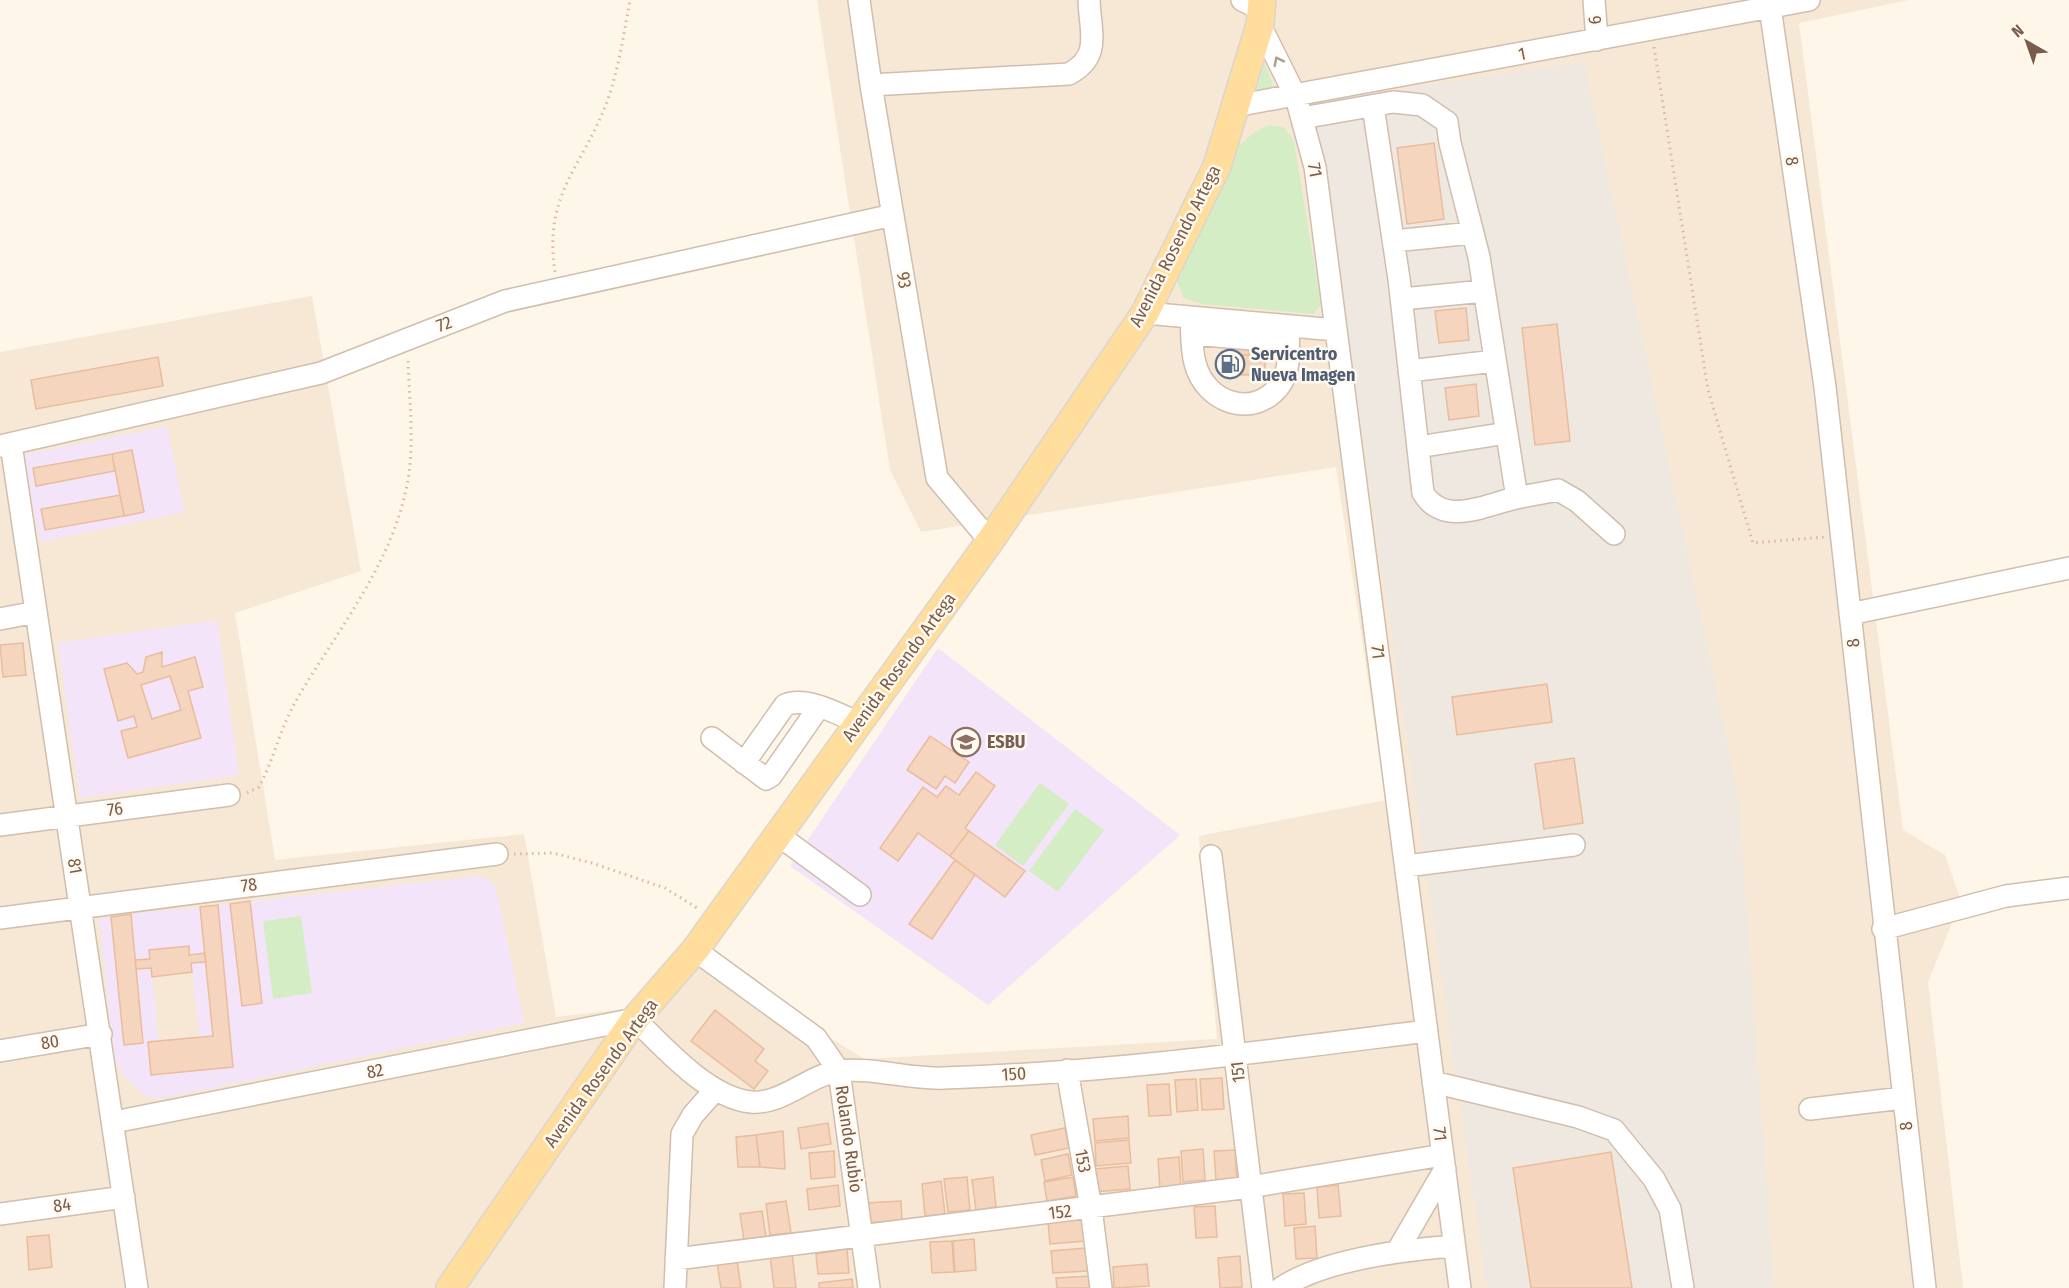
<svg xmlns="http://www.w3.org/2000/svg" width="2069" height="1288" font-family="'Fira Sans Condensed',sans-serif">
  <rect width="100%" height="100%" fill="#fef6e8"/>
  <path fill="#f6e8d5" d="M817,0H1909L1799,23L1903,830L1945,855L1961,901L1928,982L1963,1288H0V352L312,296L361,571L235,613L275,860L524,834L556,1017L632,1008L681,949L865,1059L1217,1039L1199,836L1386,800L1336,467L921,532L890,470Z"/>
  <path fill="#eee8e1" d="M1584,62L1738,795L1774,1288H1487L1314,102Z"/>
  <path fill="#f3e4fa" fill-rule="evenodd" d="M167,426L184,512L40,542L23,455Z
    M217,620L239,775L80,798L58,643Z
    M938,648L1180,835L988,1005L790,866Z
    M479,876L495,884L524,1023L158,1099L146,1096L123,1075L114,1057L99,918ZM192,972L200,1036L159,1041L152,977Z"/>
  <path fill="#d4edc4" d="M1261,55L1275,90L1251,95Z
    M1269,125L1284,127L1294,141L1321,305L1314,314L1202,304L1184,298L1177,282L1237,147L1255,132Z
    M1040,783L1069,804L1023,866L995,845Z
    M1075,809L1104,830L1058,892L1029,871Z
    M301,916L312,993L273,999L263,921Z"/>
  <path fill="#f5d5bd" stroke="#e9bc9d" stroke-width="1.5" fill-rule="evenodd" d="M1434,143L1444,219L1407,224L1397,148Z
    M1466,308L1469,340L1439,343L1435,311Z
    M1236,324H1250L1249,355H1235Z
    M1557,324L1570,441L1535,445L1522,328Z
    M1232,355H1265V375H1232Z
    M158,357L163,386L36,409L31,380Z
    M1476,384L1479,416L1449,420L1445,388Z
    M132,450L144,512L124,516L112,454Z
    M112,454L115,471L36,486L33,468Z
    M120,495L124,516L45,530L41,509Z
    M23,643L26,675L3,677L0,645Z
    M162,652V667L195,657L203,687L188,691L201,738L128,758L121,731L137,727L134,716L118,721L104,669L127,663L137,674L143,672L146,657ZM170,676L181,710L152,719L141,685Z
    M1547,684L1552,722L1457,735L1452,697Z
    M930,736L969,762L955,783L945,776L936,789L907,770Z
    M1574,758L1583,823L1544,829L1535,764Z
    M976,772L995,786L965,828L969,831L950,856L918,833L898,861L880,848L923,787L937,797L946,786L959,795Z
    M969,831L1025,871L1005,897L950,856Z
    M955,860L975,875L932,939L909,924Z
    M250,901L262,1003L242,1006L230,904Z
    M218,905L233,1067L151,1075L148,1042L213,1036L200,907Z
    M131,914L143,1043L124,1045L111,917Z
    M189,946V955L205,953L206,962L191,963L192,972L152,977L151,968L136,969L135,960L150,959L149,950Z
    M715,1010L764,1049L755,1061L768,1071L754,1089L691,1041Z
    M1222,1078L1224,1109L1202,1110L1200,1079Z
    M1196,1079L1198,1110L1177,1112L1175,1080Z
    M1169,1084L1171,1115L1149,1116L1147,1085Z
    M1128,1116L1129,1138L1095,1141L1093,1119Z
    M828,1123L831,1144L801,1149L798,1128Z
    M1065,1128L1069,1148L1035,1155L1031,1135Z
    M783,1131L785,1169L760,1167L756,1135Z
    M756,1135L760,1167H738L736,1137Z
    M1129,1140L1131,1163L1096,1166L1095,1143Z
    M1203,1149L1205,1180L1183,1182L1181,1151Z
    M1235,1150L1237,1181L1216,1182L1214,1151Z
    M834,1151L835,1177L811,1179L809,1153Z
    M1611,1152L1632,1288H1531L1513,1168Z
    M1068,1154L1072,1175L1045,1181L1041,1160Z
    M1179,1157L1181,1189L1160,1190L1158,1159Z
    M1128,1166L1130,1189L1095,1192L1094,1169Z
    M967,1177L970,1210L948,1212L944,1179Z
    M993,1177L996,1207L976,1210L972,1180Z
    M1073,1177L1076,1196L1047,1201L1044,1182Z
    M941,1181L945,1214L925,1216L922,1184Z
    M838,1185L840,1206L809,1210L807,1189Z
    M1338,1185L1341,1216L1319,1218L1317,1187Z
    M1304,1193L1306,1224L1285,1226L1283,1194Z
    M786,1201L791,1233L770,1235L766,1204Z
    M901,1201L902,1221L866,1223L865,1203Z
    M1215,1206L1217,1237L1196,1238L1194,1207Z
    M762,1211L766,1237L744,1240L740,1214Z
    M1083,1219L1085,1241L1050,1244L1048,1222Z
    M1315,1226L1317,1258L1296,1259L1294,1228Z
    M49,1235L52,1267L29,1270L27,1237Z
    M974,1239L976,1270L955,1272L953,1241Z
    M952,1241L954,1272L932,1273L930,1242Z
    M1086,1248L1088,1271L1053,1273L1051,1251Z
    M847,1249L849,1273L818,1274L816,1254Z
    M792,1252L796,1288H774L770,1255Z
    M1240,1256L1242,1287L1220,1288L1218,1258Z
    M737,1260L741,1288H721L717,1263Z
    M1147,1264L1149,1286L1114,1288L1113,1267Z
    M1091,1276L1092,1288H1057L1056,1278Z
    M852,1279L853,1288H819V1283Z"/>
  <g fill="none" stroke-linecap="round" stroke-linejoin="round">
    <g stroke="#d1beac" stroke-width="24">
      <path id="minor" d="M859,0L871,85L937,478L990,541
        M1242,0L1262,10
        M1594,0L1597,40
        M1769,0L1825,387L1925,1288
        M1260,25L1296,97L1315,167L1460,1288
        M871,85L1069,74C1102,56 1090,33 1089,0
        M1235,106L1809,0
        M1373,106L1399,279L1423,493C1444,527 1485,505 1516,498C1530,495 1544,493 1558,490L1577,501L1614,534
        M1302,118L1393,102L1422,105L1447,122L1450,143L1479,257L1517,498
        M1394,241L1472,233
        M1402,299L1484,291
        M1145,313L1336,330
        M1191,317C1192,332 1191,349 1195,363C1205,403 1254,420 1280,385C1292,369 1288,344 1288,326
        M1192,334L1288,342
        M1409,371L1495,361
        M11,444L137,1288
        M0,446L321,373L505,301L893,215
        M1418,447L1507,433
        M1850,614L2069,568
        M0,619L36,612
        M712,738L766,779L771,776L819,707
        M744,763L785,705C807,696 838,714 859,723
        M0,825L229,795
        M778,835L860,895
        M1211,856L1263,1288
        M1406,866L1574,845
        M0,918L497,854
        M1883,929L2006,896L2069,888
        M695,950L816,1038L839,1071L869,1288
        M0,1051L101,1034
        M1067,1070L1091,1208L1101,1288
        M1433,1082L1578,1117L1614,1130L1654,1179L1670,1209L1683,1288
        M1810,1109L1903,1098
        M114,1122L635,1019C664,1048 709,1098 751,1102C782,1105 810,1074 840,1071C874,1067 910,1080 944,1078C1106,1073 1267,1051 1427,1031
        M0,1214L124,1197
        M1398,1250L1445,1169
        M676,1259L1250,1187L1443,1155
        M675,1288L682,1134L693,1115L715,1090
        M1281,1288C1323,1260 1403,1250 1454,1246"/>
    </g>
    <g stroke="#dcd5d0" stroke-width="30">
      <path id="major" d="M450,1288L635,1019L695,950L990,541L1145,313L1217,166L1260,25L1262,0"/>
    </g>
    <path stroke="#dbb8a0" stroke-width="3" stroke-dasharray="1.5 4.5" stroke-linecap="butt" d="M1654,47L1708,390L1753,543L1825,537
      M555,272C543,192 583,168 608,99C619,67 624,33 630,0
      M247,793L259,787C274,759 281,726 297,699C335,634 388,569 405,494C416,451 409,401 408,358
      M514,854L553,853L592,863L665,888L697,908"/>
    <use href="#minor" stroke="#fff" stroke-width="21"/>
    <use href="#major" stroke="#ffdd9d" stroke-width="27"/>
  </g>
  <defs><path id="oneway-chevron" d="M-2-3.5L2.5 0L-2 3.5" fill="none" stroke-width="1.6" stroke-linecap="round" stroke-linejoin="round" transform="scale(1.5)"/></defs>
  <use stroke="#af9d92" href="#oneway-chevron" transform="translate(1278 61) rotate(-117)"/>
  <defs>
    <g id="fuel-ring" transform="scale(1.5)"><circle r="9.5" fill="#fff9ef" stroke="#5c6f8a" stroke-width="1.5"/><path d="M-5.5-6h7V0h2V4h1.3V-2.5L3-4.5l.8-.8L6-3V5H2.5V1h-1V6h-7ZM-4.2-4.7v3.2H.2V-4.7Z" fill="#5c6f8a"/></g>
    <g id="school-ring" transform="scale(1.5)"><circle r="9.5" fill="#fff9ef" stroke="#8d6e63" stroke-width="1.5"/><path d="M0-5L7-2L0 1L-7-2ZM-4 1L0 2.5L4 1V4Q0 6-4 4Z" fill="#8d6e63"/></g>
  </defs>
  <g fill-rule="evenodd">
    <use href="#fuel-ring" x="1230" y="364"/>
    <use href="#school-ring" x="966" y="742"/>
  </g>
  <g text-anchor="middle" stroke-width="5" stroke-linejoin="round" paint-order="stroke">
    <g font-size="18" fill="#7a5c49" stroke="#fff9ef">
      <text transform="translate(1595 20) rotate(-95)" y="6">6</text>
      <text transform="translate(1522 54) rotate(-11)" y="6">1</text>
      <text transform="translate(1792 161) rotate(82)" y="6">8</text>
      <text transform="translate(1315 170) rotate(79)" y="6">71</text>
      <text transform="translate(1175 246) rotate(-63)" y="6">Avenida Rosendo Artega</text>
      <text transform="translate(904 280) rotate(80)" y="6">93</text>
      <text transform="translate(444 324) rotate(-21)" y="6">72</text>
      <text transform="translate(1853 643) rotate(-96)" y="6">8</text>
      <text transform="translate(1378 652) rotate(83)" y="6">71</text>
      <text transform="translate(899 667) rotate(-54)" y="6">Avenida Rosendo Artega</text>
      <text transform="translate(115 809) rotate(-7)" y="6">76</text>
      <text transform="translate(75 866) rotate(81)" y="6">81</text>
      <text transform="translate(249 885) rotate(-7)" y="6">78</text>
      <text transform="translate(50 1042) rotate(-10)" y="6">80</text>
      <text transform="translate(375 1071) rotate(-11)" y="6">82</text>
      <text transform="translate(1238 1072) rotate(-96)" y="6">151</text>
      <text transform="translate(601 1073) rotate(-54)" y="6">Avenida Rosendo Artega</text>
      <text transform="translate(1014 1074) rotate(-4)" y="6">150</text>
      <text transform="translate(1906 1126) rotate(-97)" y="6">8</text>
      <text transform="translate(1440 1134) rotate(83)" y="6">71</text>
      <text transform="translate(849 1139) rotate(82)" y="6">Rolando Rubio</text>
      <text transform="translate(1083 1161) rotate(80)" y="6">153</text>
      <text transform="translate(62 1205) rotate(-8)" y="6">84</text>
      <text transform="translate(1060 1212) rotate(-7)" y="6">152</text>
    </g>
    <g font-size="18" font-weight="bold" fill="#4e5e75" stroke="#fff9ef" text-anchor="start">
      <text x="1251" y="360">Servicentro<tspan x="1251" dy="21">Nueva Imagen</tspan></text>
    </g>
    <g font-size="18" font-weight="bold" fill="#785e54" stroke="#fff9ef" text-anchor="start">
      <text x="987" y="748">ESBU</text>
    </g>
  </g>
  <g transform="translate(2027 42) rotate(320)" stroke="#fff9ef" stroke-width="4.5" paint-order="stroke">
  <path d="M0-4.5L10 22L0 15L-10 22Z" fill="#7a5c49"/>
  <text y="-9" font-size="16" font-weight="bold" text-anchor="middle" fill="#7a5c49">N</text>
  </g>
</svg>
